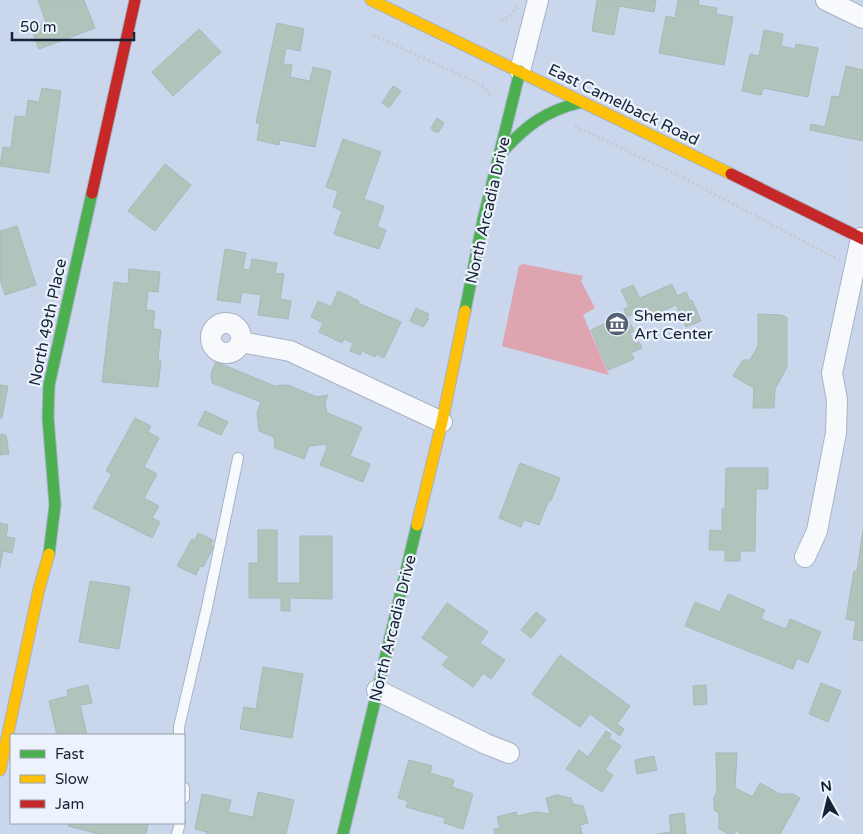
<svg xmlns="http://www.w3.org/2000/svg" width="863" height="834" font-family="'Varela Round',sans-serif">
  <rect width="100%" height="100%" fill="#c9d6eb"/>
  <path fill="#dea4b0" d="M523,264L583,276L581,281L595,308L583,315L609,375L502,346L519,266Z"/>
  <path fill="#b1c4bc" stroke="#abb8b8" d="M38,0H84L95,28L39,49L31,28L46,22Z
    M597,0H656L654,12L619,6L614,35L592,31Z
    M678,0H699L698,5L717,8L716,14L733,17L724,65L659,53L666,16L675,18Z
    M277,23L304,29L300,51L286,48L283,64L292,65L290,77L310,81L313,67L331,71L315,147L280,140L279,145L257,140L260,123H256Z
    M199,29L221,52L173,96L152,72Z
    M764,30L783,34L781,46L795,49L796,44L818,48L808,97L763,88L761,95L742,91L750,54L759,56Z
    M846,66L863,70V141L810,130L811,124L825,127L832,96L839,97Z
    M393,86L401,91L389,108L382,103Z
    M42,88L61,91L49,173L0,166L3,147L11,148L15,116L26,117L28,100L39,102Z
    M437,118L444,123L438,133L435,131L434,132L431,128Z
    M343,139L381,152L364,199L384,206L377,227L386,230L379,249L334,234L342,211L333,207L338,191L326,187Z
    M165,164L191,185L155,231L128,211Z
    M17,226L36,285L5,295L0,279V231Z
    M225,249L246,253L243,269L250,270L252,259L277,263L275,273L284,274L280,299L291,301L288,319L258,315L261,295L242,292L240,303L217,300Z
    M129,269L160,272L158,292L148,291L146,310L155,311L153,329L161,330L158,360L161,361L158,387L102,382L114,282L128,284Z
    M672,284L677,296L686,292L690,301L692,300L701,321L686,327L676,305L646,319L642,310L627,317L634,331L630,333L635,344L639,342L642,348L631,353L634,359L608,370L591,330L626,314L624,309L629,307L621,290L633,285L640,298Z
    M338,291L359,301L358,303L401,322L384,358L376,354L375,357L362,351L360,355L350,351L353,343L344,339L342,343L319,332L323,323L311,317L318,301L331,307Z
    M416,308L429,314L427,318L429,319L423,327L410,321Z
    M758,314L782,315L787,318V367L775,389L774,408H753L754,388L733,376L743,360H750L758,346Z
    M216,362L275,386L288,385L317,397L328,395L325,402L327,413L362,427L350,456L370,464L363,482L320,465L327,448L326,444L309,446L304,459L275,448L274,437L259,431L257,413L261,402L212,383L211,373Z
    M0,385L8,386L2,418H0Z
    M205,411L228,422L221,435L198,425Z
    M135,418L151,426L148,432L159,438L144,467L157,474L144,498L159,506L152,518L160,522L152,538L93,508L112,474L106,471Z
    M0,434L6,435L9,454L0,455Z
    M520,463L560,478L551,501L549,500L539,525L524,520L521,527L499,518Z
    M726,468H768V489H756L755,551H740V561H725V550H709L710,530L722,531V509H725Z
    M0,523L8,525L6,537L15,538L12,553L3,551L0,567Z
    M258,530H277V583H300V536H332V599L290,598V611H281V598H249V563H258Z
    M863,530V641L853,639L856,621L846,619L854,571H857Z
    M198,533L213,540L211,545L214,546L203,567L200,566L196,575L177,566L192,539L195,540Z
    M90,581L130,587L119,649L79,642Z
    M728,594L765,610L761,619L786,629L790,619L821,632L808,663L797,658L793,669L685,626L695,602L720,612Z
    M447,603L488,632L480,643L505,660L491,679L483,673L473,687L442,665L449,657L422,638Z
    M536,612L546,620L531,638L521,630Z
    M560,655L630,706L617,724L624,729L620,736L590,714L580,727L532,694Z
    M263,667L303,674L292,738L240,729L244,707L256,709Z
    M821,683L841,691L828,722L809,714Z
    M88,685L92,703L80,705L87,735H57L49,701L68,696L67,690Z
    M706,685L707,704L694,705L693,686Z
    M606,731L611,734L609,738L621,746L605,770L613,775L602,792L566,769L579,750L588,757Z
    M716,753H737L735,788L751,796H753L760,783L780,794H793L800,798L780,834H742L736,831L734,834H728L719,829V813L714,810V797L717,792Z
    M654,756L657,770L637,774L635,760Z
    M409,760L432,766L430,773L454,780L452,787L473,794L463,829L444,823L445,818L406,807L408,801L398,798Z
    M258,792L294,800L286,834H206L207,832L195,829L202,794L231,800L228,812L253,817Z
    M557,795L571,798L573,804L583,806L588,823L580,825L582,834H495L494,829L500,828L497,817L516,812L517,816L536,812L550,814L546,798Z
    M684,813L686,834H657L671,832L669,815Z
    M69,823H148L146,834H99L68,826Z"/>
  <g fill="none" stroke-linecap="round" stroke-linejoin="round">
    <g stroke="#a7b3c5" stroke-width="12">
      <path id="lane" d="M179,735V727L207,607L238,458
        M184,788V798
        M177,834L180,823"/>
    </g>
    <g stroke="#a7b3c5" stroke-width="22">
      <path id="street" d="M826,0L863,18
        M520,71L538,0
        M211 338a15 15 0 1 1 30 0a15 15 0 1 1-30 0Z
        M241,342L290,351L442,422
        M805,557L817,531L836,433L837,400L832,373L861,238
        M377,690L486,744L509,753"/>
    </g>
    <g stroke="#a7b3c5" stroke-width="13">
      <path id="fast" d="M500,154C526,126 544,111 582,102
        M465,311L483,220L520,71
        M49,554L55,505L48,418L49,385L92,193
        M343,834L417,525"/>
    </g>
    <g stroke="#a7b3c5" stroke-width="13">
      <path id="slow" d="M371,0L731,174
        M417,525L442,422L465,311
        M0,770L39,589L49,554"/>
    </g>
    <g stroke="#a7b3c5" stroke-width="13">
      <path id="jam" d="M731,174L863,239
        M92,193L135,0"/>
    </g>
    <path stroke="#c6cad1" stroke-width="3" stroke-dasharray="2.5 2.5" stroke-linecap="butt" d="M501,21L511,15L517,7
      M373,35L482,85L492,97
      M575,126L686,179L839,260"/>
    <use href="#lane" stroke="#f7f9fc" stroke-width="10"/>
    <use href="#street" stroke="#f7f9fc" stroke-width="20"/>
    <use href="#fast" stroke="#4caf50" stroke-width="11"/>
    <use href="#slow" stroke="#ffc107" stroke-width="11"/>
    <use href="#jam" stroke="#c62828" stroke-width="11"/>
  </g>
  <defs>
    <g id="museum-disc" transform="scale(1.25)"><circle r="9.5" fill="#556275" stroke="#ecf3fd"/><path d="M0-6L6-3V-2H-6V-3ZM-5-1h2V3h-2ZM-1-1h2V3h-2ZM3-1h2V3H3ZM-6 4H6V6H-6Z" fill="#fff"/></g>
  </defs>
  <g fill-rule="evenodd">
    <use href="#museum-disc" x="617" y="324"/>
  </g>
  <g text-anchor="middle" stroke-width="4.5" stroke-linejoin="round" paint-order="stroke">
    <g font-size="16" fill="#172335" stroke="#ecf3fd">
      <text transform="translate(624 104) rotate(26)" y="6">East Camelback Road</text>
      <text transform="translate(487 210) rotate(-77)" y="6">North Arcadia Drive</text>
      <text transform="translate(47 322) rotate(-78)" y="6">North 49th Place</text>
      <text transform="translate(392 628) rotate(-76)" y="6">North Arcadia Drive</text>
    </g>
    <g font-size="16" fill="#172335" stroke="#ecf3fd" text-anchor="start">
      <text x="634" y="321">Shemer<tspan x="634" dy="18">Art Center</tspan></text>
    </g>
  </g>
  <rect x="10" y="734" width="175" height="90" fill="#ecf3fd" stroke="#97a0ad"/>
  <rect x="20" y="750" width="25" height="8" fill="#4caf50" stroke="#97a0ad"/>
  <text x="55" y="759" font-size="15" fill="#172335">Fast</text>
  <rect x="20" y="775" width="25" height="8" fill="#ffc107" stroke="#97a0ad"/>
  <text x="55" y="784" font-size="15" fill="#172335">Slow</text>
  <rect x="20" y="800" width="25" height="8" fill="#c62828" stroke="#97a0ad"/>
  <text x="55" y="809" font-size="15" fill="#172335">Jam</text>
  <g transform="translate(828 799) rotate(352)" stroke="#ecf3fd" stroke-width="4" paint-order="stroke">
  <path d="M0-4L9 19L0 12L-9 19Z" fill="#172335"/>
  <text y="-8" font-size="14" font-weight="bold" text-anchor="middle" fill="#172335">N</text>
  </g>
  <path d="M12 32v8h122v-8" fill="none" stroke="#172335" stroke-width="2.5"/>
  <text x="20" y="32" font-size="15" fill="#172335" stroke="#ecf3fd" stroke-width="4" paint-order="stroke">50 m</text>
</svg>
